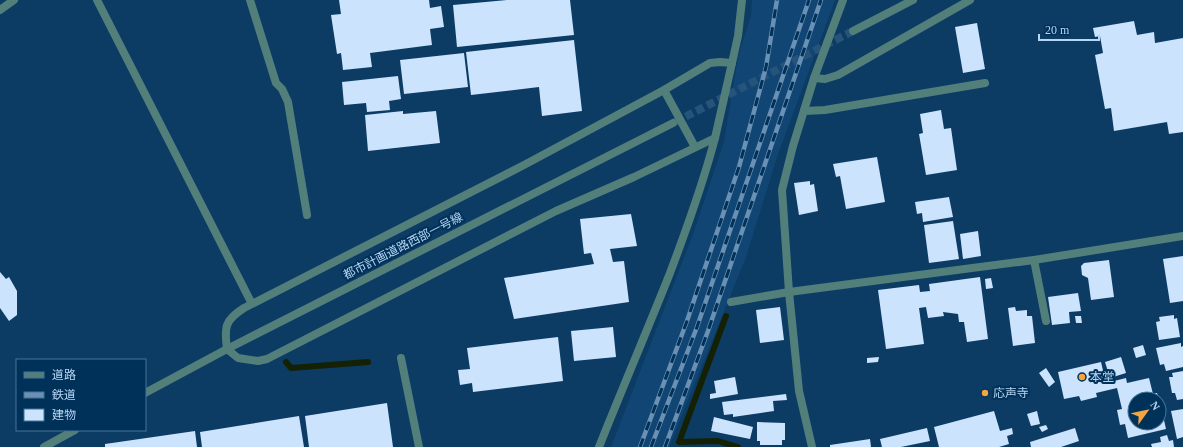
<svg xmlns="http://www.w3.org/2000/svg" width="1183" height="447" font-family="'Times New Roman','Noto Sans JP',serif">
  <rect width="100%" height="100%" fill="#0c3c64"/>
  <path fill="#114674" d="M752,0H835L777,157L746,257L669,447H611L692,237L724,142L738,57L751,16Z"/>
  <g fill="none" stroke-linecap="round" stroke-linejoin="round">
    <path stroke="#152104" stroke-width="6" d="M726,316L679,442L718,441L738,447
      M286,362L291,368L368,362"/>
  </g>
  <path fill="#cbe3fd" d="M339,0H429L430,8L441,6L444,27L430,29L432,45L370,53L372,67L343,70L341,53L337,54L331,15L341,14Z
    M507,0H570L574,35L457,47L453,5Z
    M1134,21L1137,35L1154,32L1155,43L1183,38V132L1169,134L1167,122L1114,131L1111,108L1105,109L1095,55L1103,53L1100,36L1095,37L1093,28Z
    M977,23L985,69L963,73L955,27Z
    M574,40L582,111L542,116L539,87L471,95L466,52Z
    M464,53L468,87L404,94L400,60Z
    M398,76L401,99L389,101L390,110L367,112L366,103L344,105L342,82Z
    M941,110L944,129L951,128L957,170L926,175L919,134L923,133L920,114Z
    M403,111V114L436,111L440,143L368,151L365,115Z
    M877,157L885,202L846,209L840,176L836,177L833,164Z
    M810,181V185L814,184L818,211L799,215L794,183Z
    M949,197L953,217L923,222L922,213L917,214L915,202Z
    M631,214L637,246L610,249L613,262L624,261L629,302L514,319L504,278L594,264L591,253L584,254L580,219Z
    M953,221L959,259L929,263L924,225Z
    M978,231L981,256L963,259L960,234Z
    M1183,256V301L1170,303L1163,259Z
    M1109,260L1114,297L1091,300L1088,278L1082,275L1081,266L1084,263Z
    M0,272L6,279L9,277L17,291V315L9,321L0,308Z
    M980,277L988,339L967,342L964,322H959L958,314L943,312L944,316L928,318L926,307L919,308L924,344L886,349L878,290L919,285L920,292L930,291L929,284Z
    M991,278L993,288L986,289L985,279Z
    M1078,293L1081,311L1069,312L1070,323L1052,325L1048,297Z
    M780,307L784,340L760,343L756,310Z
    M1015,307L1016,311L1027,310V316H1032L1035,343L1013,346L1008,308Z
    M1174,315V319L1177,318L1180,337L1159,340L1156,322L1160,321L1159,317Z
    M1075,316H1081L1082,323H1076Z
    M613,327L616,357L574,361L571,331Z
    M558,337L563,381L473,392L472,383L460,385L458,370L470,369L467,348Z
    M1181,343V347L1183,346V367L1166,371L1164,364L1160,365L1156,348Z
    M1143,345L1146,355L1136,358L1133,348Z
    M879,357L878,362L867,363V358Z
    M1121,357L1126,373L1110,378L1105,362Z
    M1101,362L1106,383L1126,378L1127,383L1149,378L1153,394L1157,393L1159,399H1135V423H1159L1160,402L1166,429L1128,438L1125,424L1120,425L1117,410L1122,409L1117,388L1096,393L1097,397L1081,401L1079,396L1064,399L1058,372Z
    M1046,368L1055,382L1049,387L1039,373Z
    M1183,371V399L1177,400L1175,393H1172L1169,377H1173L1172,373Z
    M735,377L738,394L710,399V394L716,393L714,381Z
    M786,394L787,400L773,401L774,411L733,417V414L724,415L722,402Z
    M387,403L393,447H309L305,416Z
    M1183,409V437L1177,439L1171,411Z
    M994,411L1000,431L1012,428L1013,434L1007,436L1009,444L999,447H939L934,427Z
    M1037,411L1040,424L1031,426L1027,414Z
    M299,416L304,447H202L200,432Z
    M714,417L753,427L750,439L711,431Z
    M757,422L785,423V440H782V445H760V441H757Z
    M1046,425L1048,429L1042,432L1039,427Z
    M927,428L930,441L901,447H882L880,439Z
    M1075,428L1079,441L1061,447H1031L1030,442Z
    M195,431L197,447H105V444Z
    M1167,435L1169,441L1173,440L1174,447H1152L1151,444L1161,442L1160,437Z
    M870,439L871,447H830V445Z"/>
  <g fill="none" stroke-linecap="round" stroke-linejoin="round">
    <path stroke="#26537a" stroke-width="8" stroke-dasharray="8 4" stroke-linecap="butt" d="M675,122L853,31"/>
    <path stroke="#537f7b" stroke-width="8" d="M732,63L738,36L742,0
      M664,90L695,147
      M804,111L825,110L985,83
      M1034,260L1046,321
      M599,447C622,389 647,331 670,273C687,228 703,184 715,138"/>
    <path stroke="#537f7b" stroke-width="8" d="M97,0L252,304
      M250,0L276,83L282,89L288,102L307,215
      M0,10L14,0
      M720,62L732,63L715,138L634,177L556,211L267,359L258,361L238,358L227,349C224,327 225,320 244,308L524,165L664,90L710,63Z
      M814,78L825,79L838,75L970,0
      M731,302L789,292L1034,260L1183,236
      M401,358L419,447"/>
    <path stroke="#537f7b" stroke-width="8" d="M853,31L913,0
      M145,393L227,349L673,123
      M44,447L75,430
      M812,447L799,391L789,292L782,190L793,146L814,78L843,0"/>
    <g stroke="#6a90b4" stroke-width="4.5">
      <path id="rail" d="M640,447L687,321L739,167L766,67L777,0
        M651,447L697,327L809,0
        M665,447L708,331L821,0"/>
    </g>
    <use href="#rail" stroke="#003159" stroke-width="3" stroke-dasharray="9" stroke-linecap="butt"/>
  </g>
  <g fill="#f2a541" stroke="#003159" stroke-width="1.5">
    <circle cx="1082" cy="377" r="4"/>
    <circle cx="985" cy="393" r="4"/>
  </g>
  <g text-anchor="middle" stroke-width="4" stroke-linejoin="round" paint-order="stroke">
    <g font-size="12" fill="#b7d5f4" stroke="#003159">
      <text transform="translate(403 246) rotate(-27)" y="4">都市計画道路西部一号線</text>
    </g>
    <g font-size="12" fill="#b7d5f4" stroke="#003159" text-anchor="start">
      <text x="1090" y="381">本堂</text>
      <text x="993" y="397">応声寺</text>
    </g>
  </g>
  <rect x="16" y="359" width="130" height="72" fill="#003159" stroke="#497397"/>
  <rect x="24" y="372" width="20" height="6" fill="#537f7b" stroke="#497397"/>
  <text x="52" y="379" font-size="12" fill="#b7d5f4">道路</text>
  <rect x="24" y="392" width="20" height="6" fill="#6a90b4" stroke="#497397"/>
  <text x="52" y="399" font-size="12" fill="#b7d5f4">鉄道</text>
  <rect x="24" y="409" width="20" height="12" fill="#cbe3fd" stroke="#497397"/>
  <text x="52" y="419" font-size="12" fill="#b7d5f4">建物</text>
  <g transform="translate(1147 411) rotate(57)"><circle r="19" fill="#003159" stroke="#497397"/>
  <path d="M0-3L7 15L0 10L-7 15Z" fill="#f2a541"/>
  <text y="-6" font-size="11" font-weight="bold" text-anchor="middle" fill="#b7d5f4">N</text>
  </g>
  <path d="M1039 34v6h60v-6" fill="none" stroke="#b7d5f4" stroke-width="2"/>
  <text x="1045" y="34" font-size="12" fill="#b7d5f4" stroke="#003159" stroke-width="3" paint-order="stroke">20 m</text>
</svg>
